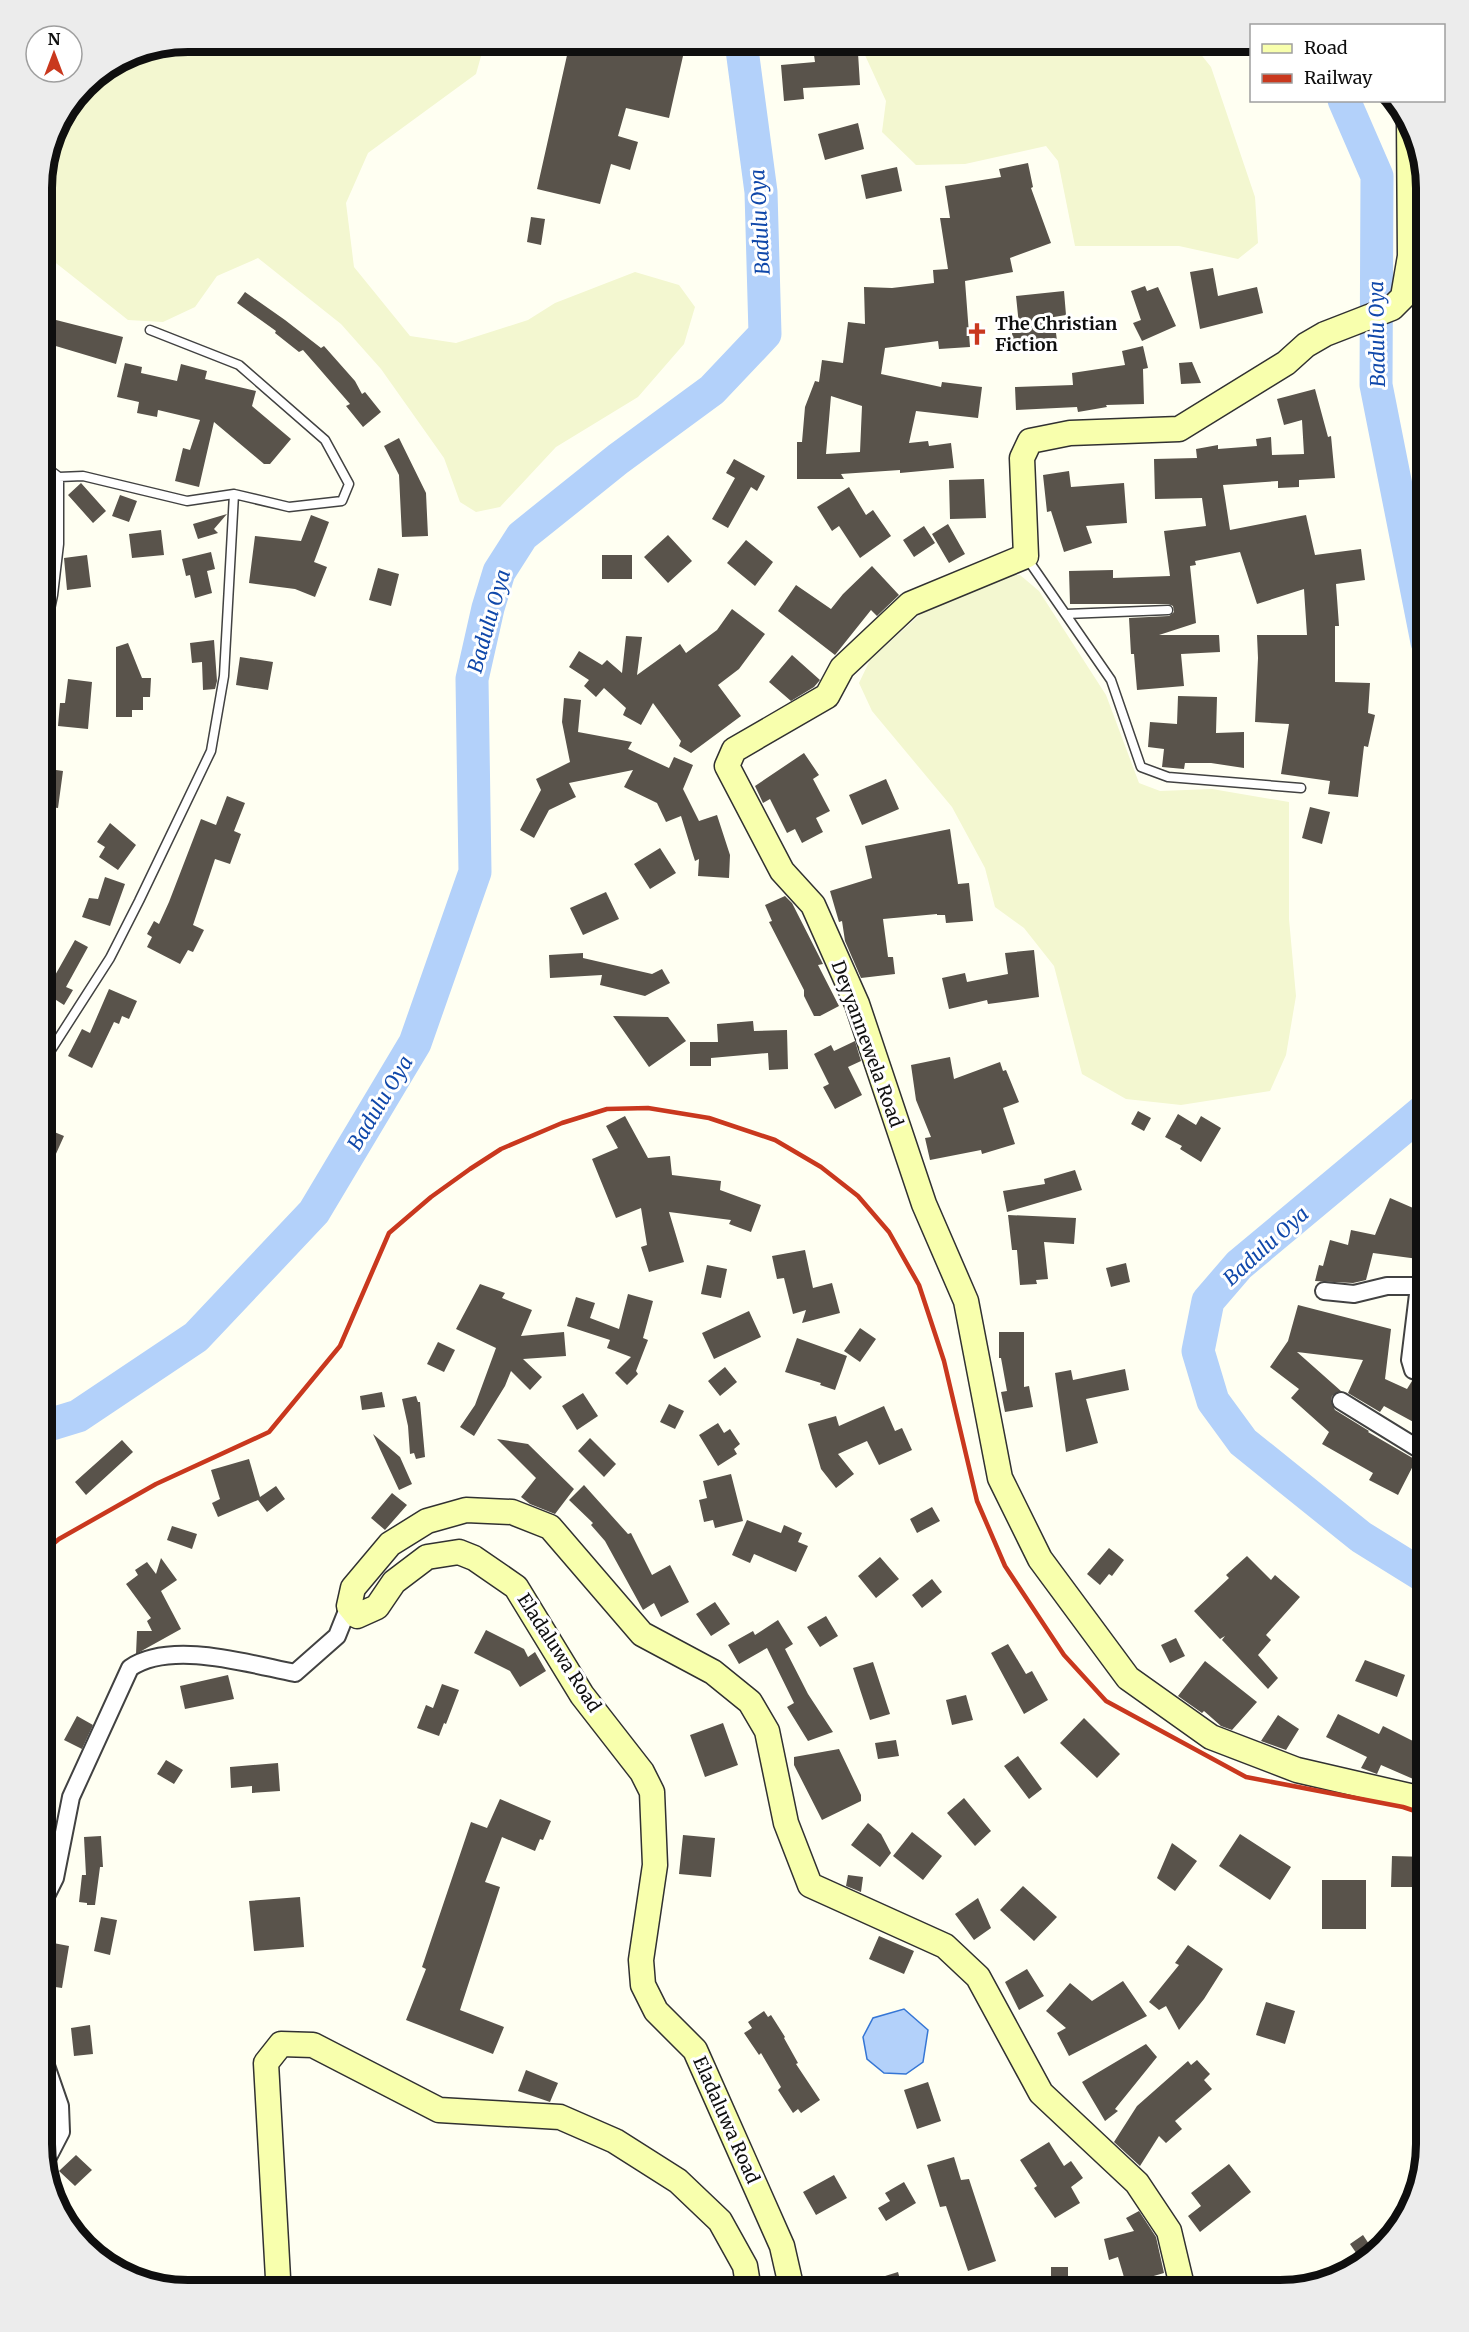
<svg xmlns="http://www.w3.org/2000/svg" width="1469" height="2332" font-family="Merriweather,serif">
  <rect width="100%" height="100%" fill="#fffff2"/>
  <path fill="#f3f7d0" d="M189,42H485L476,74L368,153L346,203L354,267L410,336L456,343L528,320L555,303L635,272L679,285L695,307L684,344L638,397L556,447L500,507L476,512L460,502L444,458L381,369L341,324L258,258L217,276L195,307L163,322L128,320L42,252V180L53,132L85,85L133,53Z
    M865,42H1191L1211,67L1255,197L1258,243L1238,259L1179,246H1075L1058,161L1046,146L965,164L916,165L882,132L886,101L864,53Z
    M1004,575H1020L1039,591L1106,695L1139,783L1160,791L1212,789L1289,802V919L1296,996L1286,1055L1270,1091L1181,1105L1126,1099L1082,1074L1054,966L1024,928L995,907L985,868L952,807L872,711L859,683L870,660L924,611Z"/>
  <path fill="#b3d1fa" stroke="#3576d5" stroke-width="1.5" d="M904,2009L928,2030L923,2062L906,2074L884,2073L867,2059L863,2037L873,2018Z"/>
  <g fill="none" stroke-linecap="round" stroke-linejoin="round">
    <path stroke="#b3d1fa" stroke-width="33" d="M1344,100L1377,176L1376,385L1427,642
      M42,1427L78,1416L196,1337L314,1212L415,1043L475,872L472,679L488,608L499,572L522,536L618,459L712,390L765,334L761,192L741,42
      M1427,1578L1361,1537L1243,1442L1213,1401L1198,1351L1208,1301L1239,1265L1427,1108"/>
  </g>
  <path fill="#59534b" fill-rule="evenodd" d="M570,42H624L683,56L669,118L626,108L618,136L638,142L630,170L611,164L600,204L537,189Z
    M858,53L860,85L803,88L804,99L784,101L781,65L815,62L814,55Z
    M858,123L864,149L825,160L818,134Z
    M1028,163L1033,187L1031,188L1051,243L1010,258L1013,272L965,281L970,347L939,349L938,341L885,348L881,374L941,387L942,382L982,387L978,418L916,411L909,443L928,441L929,446L951,443L954,468L900,473V470L841,474L844,479H797V442H802L805,407L815,381L819,382L822,360L843,363L848,322L865,324L864,287L892,288L934,283L933,270L948,269L940,218H950L945,186L1001,177L999,169ZM831,396L862,406L860,452L826,454Z
    M897,167L902,191L866,199L861,175Z
    M531,217L545,219L541,245L527,242Z
    M1213,268L1218,296L1257,287L1263,313L1200,329L1190,272Z
    M1145,286L1147,291L1158,287L1176,326L1142,341L1133,323L1141,320L1131,291Z
    M1064,291L1066,315L1054,317L1057,341L1014,347L1011,326L1019,325L1016,296Z
    M245,292L285,320L321,348L324,346L355,381L362,394L365,392L381,412L363,427L346,406L350,404L303,350L299,352L275,333L276,331L237,303Z
    M56,320L123,337L116,364L49,344Z
    M1143,346L1148,368L1143,369L1144,404L1106,405L1107,407L1078,412L1077,407L1016,410L1015,387L1073,385L1072,373L1125,365L1122,351Z
    M1192,362L1201,383L1181,384L1179,363Z
    M125,363L142,367L141,373L177,381L181,364L207,371L205,379L256,391L252,406L291,439L270,464H264L214,422L199,487L175,481L183,448L190,450L200,420L158,410L157,417L137,413L139,402L117,397Z
    M1315,389L1328,437L1331,436L1335,478L1299,480V487L1278,488V481L1223,485L1230,530L1306,515L1315,555L1361,549L1365,580L1336,584L1339,626H1335V682L1370,683L1368,713L1375,715L1368,747L1364,746L1358,797L1328,794L1330,781L1281,774L1289,724L1255,722L1258,658L1257,635H1307L1304,589L1257,604L1240,552L1195,561L1196,565L1190,566L1196,623L1159,635H1219L1220,652L1181,654L1184,686L1137,690L1134,654H1131L1129,618L1169,616L1174,612L1173,606L1168,604H1070L1069,571L1113,570V578L1170,576L1164,531L1206,526L1202,498L1155,499L1154,459L1197,458L1196,449L1218,445V449L1257,446L1256,439L1271,437L1272,455L1304,454L1302,420L1284,425L1277,399Z
    M399,438L426,493L428,536L402,537L399,475L384,446Z
    M734,459L765,476L757,491L751,487L728,528L712,519L735,478L726,473Z
    M1069,471L1071,487L1124,483L1127,523L1086,526L1092,543L1064,552L1051,511L1047,512L1043,475Z
    M984,479L986,518L950,519L949,480Z
    M81,483L106,511L93,523L68,495Z
    M849,487L866,515L873,510L891,536L860,558L839,526L832,531L817,507Z
    M120,495L137,501L129,522L112,516Z
    M227,514L214,529L218,533L198,539L193,524Z
    M311,515L329,522L314,562L327,567L315,597L295,589L249,583L255,536L301,541Z
    M948,524L965,554L949,563L932,534Z
    M924,526L935,543L914,557L903,540Z
    M161,530L164,555L132,558L129,534Z
    M668,535L692,561L668,583L644,557Z
    M746,540L773,562L755,586L727,563Z
    M211,552L215,569L207,571L212,593L195,598L190,575L186,576L182,559Z
    M87,555L91,587L67,590L64,558Z
    M602,555H632V579H602Z
    M872,566L899,595L877,616L871,610L835,655L778,611L796,585L831,609L843,594Z
    M378,568L399,574L391,606L369,600Z
    M732,609L765,634L739,669L718,685L741,716L691,753L679,746L681,741L653,703L641,725L623,715L626,708L604,688L596,697L584,686L589,680L569,667L579,651L602,665L607,660L622,673L626,636L642,637L637,675L680,644L686,653L717,630Z
    M214,640L217,681L215,689L203,690L202,662L192,663L190,643Z
    M128,643L142,678H151L150,697H143V710H132V717H116V647Z
    M792,655L820,680L814,687L791,701L769,682Z
    M240,657L273,662L268,690L236,685Z
    M68,679L92,682L88,729L58,726L60,703H65Z
    M1178,696L1217,697L1216,733L1244,732V768L1211,763H1185L1184,769L1162,767L1164,749L1148,747L1150,722L1177,724Z
    M564,698L581,700L578,732L632,742L628,749L669,768L674,757L693,765L683,789L699,821L717,815L730,855L729,878L698,876L699,859L695,861L681,816L666,822L657,803L624,787L633,770L569,783L576,797L549,810L534,838L520,830L541,790L536,779L570,762L562,722Z
    M804,753L819,775L813,779L830,811L816,818L823,832L802,843L795,829L787,833L770,799L763,803L755,786Z
    M42,768L63,771L58,808L42,806Z
    M886,779L899,809L862,825L849,795Z
    M227,796L245,803L234,831L241,834L230,864L215,859L193,925L204,930L193,952L188,950L180,964L147,947L152,937L147,934L154,921L159,924L169,902L201,819L216,825Z
    M1310,807L1330,812L1322,844L1302,838Z
    M110,823L136,845L118,870L99,857L105,847L97,842Z
    M950,829L958,884L969,883L973,921L946,923L945,915H937V914L883,919L888,957H893L895,974L861,978L845,941L842,921L839,922L830,891L872,878L865,846Z
    M660,848L676,873L650,889L634,864Z
    M105,877L125,884L110,926L82,917L89,898L98,899Z
    M606,892L619,919L583,935L570,908Z
    M785,896L792,903L823,964L818,965L839,1006L820,1016H814L804,996V990L769,922L772,921L765,905Z
    M75,940L88,947L66,987L73,990L64,1005L45,993Z
    M1034,950L1039,997L988,1004L987,1000L949,1009L942,978L965,973L967,982L1008,974L1005,953Z
    M583,953V958L652,974L662,969L670,983L645,996L600,985L602,975L550,978L549,955Z
    M109,989L137,1001L129,1019L122,1016L119,1024L114,1022L92,1068L68,1056L82,1029L90,1033Z
    M613,1016L668,1017L686,1041L649,1067Z
    M753,1021L754,1031L787,1030L788,1069L769,1070L768,1053L711,1058V1066H690V1042H718L717,1024Z
    M855,1041L861,1061L848,1067L862,1095L835,1109L823,1087L829,1084L814,1054L831,1045L834,1051Z
    M950,1057L954,1079L1000,1062L1003,1071L1006,1070L1019,1102L1003,1108L1015,1144L982,1154L981,1150L930,1160L925,1138L931,1137L916,1100L911,1065Z
    M1138,1111L1151,1118L1144,1131L1131,1124Z
    M1178,1114L1196,1125L1201,1116L1221,1128L1201,1162L1180,1149L1182,1146L1165,1137Z
    M625,1116L648,1158L670,1156L672,1175L721,1181L720,1190L761,1205L751,1232L729,1224L731,1220L669,1212L684,1262L649,1272L641,1247L647,1245L641,1208L616,1218L592,1159L618,1148L606,1126Z
    M42,1127L64,1136L42,1185Z
    M1075,1170L1082,1190L1007,1212L1003,1191L1045,1184L1044,1179Z
    M1390,1198L1427,1214V1280L1420,1276L1426,1260L1373,1253L1366,1280L1353,1283L1315,1281L1319,1265L1323,1266L1330,1240L1348,1245L1351,1230L1375,1235Z
    M1008,1215L1076,1218L1074,1244L1044,1242L1048,1279L1036,1280L1037,1284L1020,1285L1017,1250H1012Z
    M805,1250L813,1288L832,1283L840,1313L802,1323L806,1310L793,1314L784,1278L777,1279L772,1256Z
    M1126,1263L1130,1282L1111,1287L1106,1268Z
    M707,1265L727,1269L721,1298L701,1294Z
    M480,1284L505,1293L502,1298L532,1310L521,1336L564,1332L566,1356L523,1359L542,1377L530,1390L511,1371L505,1386L474,1436L460,1427L475,1405L496,1348L456,1329Z
    M628,1294L653,1301L643,1338L648,1340L636,1371L638,1374L627,1385L615,1373L631,1357L607,1348L610,1340L567,1326L576,1297L595,1303L590,1318L619,1329Z
    M1298,1305L1391,1329L1385,1379L1407,1389L1412,1381L1427,1388L1426,1441L1414,1434L1419,1425L1384,1406L1380,1412L1348,1393L1363,1360L1297,1352L1341,1391L1332,1396L1331,1401L1335,1410L1369,1431L1368,1432L1416,1460L1398,1495L1369,1480L1373,1473L1322,1444L1329,1432L1291,1398L1299,1389L1270,1367L1288,1341Z
    M749,1311L761,1337L714,1359L702,1333Z
    M860,1328L876,1339L860,1362L844,1351Z
    M999,1332H1024V1387L1029,1386L1033,1407L1005,1412L1001,1392L1007,1391L1001,1358H999Z
    M797,1338L847,1356L835,1390L820,1385L821,1383L785,1372Z
    M438,1342L455,1350L444,1372L427,1364Z
    M725,1367L737,1382L720,1396L708,1381Z
    M1125,1369L1129,1390L1086,1399L1098,1443L1066,1452L1055,1373L1071,1370L1073,1380Z
    M382,1392L385,1407L362,1410L360,1396Z
    M583,1393L598,1416L577,1430L562,1406Z
    M416,1396L418,1402H420L425,1457L416,1459L414,1453L410,1454L408,1426L402,1399Z
    M669,1404L684,1411L675,1429L660,1422Z
    M884,1406L895,1431L902,1428L912,1450L879,1465L867,1441L838,1454L854,1474L836,1488L821,1469L808,1424L836,1416L839,1426Z
    M718,1423L724,1433L730,1429L740,1444L734,1449L737,1454L718,1466L699,1435Z
    M373,1434L400,1457L412,1484L399,1490Z
    M590,1438L616,1464L604,1477L578,1451Z
    M497,1439L528,1444L574,1489L555,1514L530,1504L521,1497L536,1478Z
    M122,1440L133,1452L86,1495L75,1482Z
    M249,1459L260,1497L276,1486L285,1499L267,1512L258,1500L218,1517L212,1503L220,1499L211,1470Z
    M731,1474L743,1521L715,1528L713,1520L704,1522L699,1500L707,1498L703,1481Z
    M584,1485L628,1534L631,1533L652,1575L670,1565L689,1602L661,1617L654,1603L643,1610L605,1541L591,1525L593,1523L569,1500Z
    M392,1493L407,1505L385,1530L371,1518Z
    M932,1507L940,1521L917,1533L910,1519Z
    M747,1520L781,1533L784,1525L802,1533L798,1542L808,1546L796,1572L754,1554L750,1563L732,1555Z
    M172,1526L197,1534L192,1549L167,1540Z
    M1109,1548L1124,1560L1112,1576L1109,1574L1100,1585L1087,1574Z
    M1247,1556L1271,1580L1275,1575L1300,1597L1266,1635L1271,1640L1258,1655L1278,1678L1268,1689L1222,1640L1225,1636L1220,1639L1194,1611L1229,1578L1226,1575Z
    M880,1557L899,1579L876,1598L858,1576Z
    M161,1558L177,1580L161,1591L181,1629L136,1654L137,1631H152L147,1621L151,1618L126,1584L138,1575L135,1570L147,1562L156,1574Z
    M932,1579L942,1592L922,1608L912,1595Z
    M715,1602L730,1624L711,1636L696,1614Z
    M826,1616L838,1636L820,1647L807,1627Z
    M778,1620L793,1644L785,1649L808,1694L833,1732L808,1741L787,1707L794,1703L767,1648L739,1664L728,1645L753,1631L755,1635Z
    M486,1630L524,1649L528,1657L535,1652L546,1671L520,1687L510,1671L474,1653Z
    M1176,1638L1185,1656L1170,1663L1161,1645Z
    M1008,1644L1026,1674L1032,1671L1048,1700L1024,1714L991,1653Z
    M1365,1660L1405,1675L1397,1697L1355,1681Z
    M1205,1661L1257,1702L1232,1730L1221,1726L1204,1711L1202,1713L1178,1696Z
    M873,1662L890,1714L870,1720L853,1668Z
    M228,1675L234,1699L185,1709L180,1686Z
    M442,1684L459,1690L446,1724L444,1723L439,1736L417,1728L426,1705L433,1708Z
    M966,1695L973,1720L952,1725L946,1700Z
    M1338,1714L1379,1734L1383,1726L1427,1748V1785L1381,1765L1377,1774L1361,1768L1367,1757L1326,1737Z
    M1278,1715L1299,1729L1286,1750L1261,1741Z
    M77,1716L93,1725L82,1749L64,1740Z
    M1084,1718L1120,1754L1097,1778L1060,1743Z
    M723,1723L738,1765L705,1777L690,1735Z
    M896,1740L899,1756L878,1759L875,1743Z
    M839,1749L861,1795V1801L822,1820L794,1765V1757Z
    M1018,1756L1042,1789L1029,1799L1004,1766Z
    M166,1760L183,1770L174,1784L157,1774Z
    M278,1763L280,1791L252,1793V1786L231,1788L230,1767Z
    M964,1798L991,1831L975,1846L947,1813Z
    M500,1799L551,1821L543,1840L540,1839L535,1851L502,1837L485,1882L500,1887L460,2010L504,2027L493,2054L406,2020L426,1969L422,1967L471,1822L487,1828Z
    M868,1823L881,1834L891,1853L880,1867L851,1845Z
    M912,1832L942,1856L923,1880L893,1856Z
    M1240,1834L1291,1867L1270,1900L1219,1866Z
    M683,1835L715,1838L711,1877L679,1874Z
    M101,1836L103,1867H100L95,1905H87V1903L79,1902L82,1875H86L84,1837Z
    M1172,1843L1197,1861L1175,1891L1157,1878Z
    M1392,1856L1427,1857V1887H1391Z
    M848,1875L863,1877L861,1892L846,1886Z
    M1322,1880H1366V1929H1322Z
    M1023,1886L1057,1917L1034,1941L1000,1910Z
    M300,1897L304,1947L254,1951L249,1901Z
    M978,1898L991,1928L974,1940L955,1914Z
    M101,1917L117,1920L110,1955L94,1951Z
    M879,1936L914,1951L904,1974L869,1959Z
    M48,1942L69,1946L62,1988L42,1985Z
    M1188,1945L1223,1969L1204,1999L1179,2030L1166,2006L1159,2010L1149,2002L1179,1965L1175,1963Z
    M1027,1969L1044,1996L1019,2010L1005,1982Z
    M1123,1981L1147,2016L1069,2056L1057,2033L1066,2028L1046,2011L1070,1983L1092,2001Z
    M1266,2002L1295,2011L1285,2044L1256,2035Z
    M764,2011L768,2017L771,2015L785,2037L784,2038L798,2063L796,2064L820,2100L801,2113L798,2109L793,2113L778,2090L781,2087L761,2053L759,2055L744,2033L752,2028L748,2022Z
    M90,2025L93,2054L74,2056L71,2028Z
    M1146,2044L1157,2057L1115,2109L1118,2111L1105,2121L1082,2082Z
    M1197,2060L1210,2074L1204,2080L1212,2089L1175,2121L1182,2129L1166,2143L1159,2136L1140,2166L1114,2142L1137,2106L1188,2061L1191,2065Z
    M526,2070L558,2083L550,2102L518,2091Z
    M928,2082L941,2121L917,2129L904,2090Z
    M1049,2142L1064,2166L1071,2161L1083,2178L1071,2187L1080,2203L1055,2218L1034,2188L1037,2186L1020,2160Z
    M76,2155L92,2170L75,2186L59,2171Z
    M954,2157L961,2180L969,2179L996,2261L968,2271L946,2206L940,2207L927,2165Z
    M1229,2164L1251,2192L1200,2232L1188,2216L1201,2206L1191,2193Z
    M834,2175L847,2198L816,2215L803,2192Z
    M904,2182L916,2203L886,2221L878,2208L890,2201L885,2193Z
    M1139,2211L1156,2237L1164,2273L1126,2284L1118,2257L1109,2260L1104,2239L1134,2231L1126,2218Z
    M1363,2235L1373,2250L1361,2260L1350,2244Z
    M1051,2267H1068V2290H1051Z
    M898,2272L903,2290H854L853,2286Z"/>
  <g fill="none" stroke-linecap="round" stroke-linejoin="round">
    <g stroke="#424242" stroke-width="11">
      <path id="lane" d="M42,464L59,477L83,476L187,501L234,494L289,507L342,501L349,484L325,440L239,365L150,330
        M1026,557L1111,680L1141,767L1168,777L1301,788
        M1066,614L1168,610
        M42,647L53,595L59,544V477
        M42,1064L110,958L139,901L211,751L224,676L234,494"/>
    </g>
    <g stroke="#424242" stroke-width="20">
      <path id="street" d="M1324,1291L1354,1294L1387,1286H1419L1410,1360L1413,1370L1427,1375
        M1341,1401L1427,1454
        M42,1904L55,1878L71,1797L130,1668C171,1640 249,1664 295,1673L337,1636L349,1606
        M42,2054L60,2106L61,2132L46,2161"/>
    </g>
    <g stroke="#313131" stroke-width="27">
      <path id="secondary" d="M1409,121L1410,256L1403,297L1392,308L1325,334L1306,345L1286,363L1179,429L1070,433L1030,441L1022,458L1026,556L910,604L842,668L827,696L734,750L727,766L782,871L813,905L857,1004L924,1204L966,1301L1000,1478L1040,1559L1128,1678L1211,1737L1297,1770L1427,1800
        M275,2290L278,2278L266,2063L281,2044L313,2045L439,2110L560,2117L615,2141L678,2181L720,2221L745,2266L749,2290
        M792,2290L782,2246L695,2050L656,2011L643,1985L641,1960L655,1865L652,1792L642,1772L582,1695L516,1587L474,1558L459,1552L427,1557L394,1582L377,1607L357,1616L349,1606L353,1588L390,1544L427,1521L466,1510L512,1512L550,1527L642,1634L713,1672L750,1702L767,1731L786,1823L810,1885L945,1946L978,1977L1041,2093L1137,2183L1169,2231L1183,2290"/>
    </g>
    <use href="#lane" stroke="#fff" stroke-width="8"/>
    <use href="#street" stroke="#fff" stroke-width="16"/>
    <use href="#secondary" stroke="#f8ffad" stroke-width="24"/>
    <path stroke="#c9381e" stroke-width="4.5" d="M42,1553L59,1539L156,1484L269,1432L340,1346L389,1233L431,1197L470,1169L501,1149L562,1123L607,1109L648,1108L709,1118L775,1140L821,1167L858,1196L889,1232L919,1285L944,1361L977,1501L1005,1566L1064,1655L1106,1701L1246,1777L1403,1807L1427,1815"/>
  </g>
  <defs>
    <g id="church-bare" transform="scale(1.8)"><path d="M-1.2-6h2.4v3.5h3.3v2.4h-3.3V6h-2.4V-.1h-3.3v-2.4h3.3Z" fill="#c9381e" stroke="#fff" stroke-width="2.5" paint-order="stroke"/></g>
  </defs>
  <g fill-rule="evenodd">
    <use href="#church-bare" x="977" y="334"/>
  </g>
  <g text-anchor="middle" stroke-width="6" stroke-linejoin="round" paint-order="stroke">
    <g font-size="18" font-weight="bold" fill="#0f0f0f" stroke="#fff" text-anchor="start">
      <text x="995" y="330">The Christian<tspan x="995" dy="21">Fiction</tspan></text>
    </g>
    <g font-size="18" fill="#0f0f0f" stroke="#fff">
      <text transform="translate(867 1044) rotate(70)" y="6">Deyyannewela Road</text>
      <text transform="translate(559 1653) rotate(57)" y="6">Eladaluwa Road</text>
      <text transform="translate(726 2120) rotate(66)" y="6">Eladaluwa Road</text>
    </g>
    <g font-size="20" font-style="italic" fill="#1048aa" stroke="#fff">
      <text transform="translate(760 222) rotate(-93)" y="7">Badulu Oya</text>
      <text transform="translate(1377 334) rotate(-91)" y="7">Badulu Oya</text>
      <text transform="translate(489 621) rotate(-74)" y="7">Badulu Oya</text>
      <text transform="translate(380 1103) rotate(-59)" y="7">Badulu Oya</text>
      <text transform="translate(1266 1246) rotate(-42)" y="7">Badulu Oya</text>
    </g>
  </g>
  <path d="M0 0H1469V2332H0ZM188 52H1280A136 136 0 0 1 1416 188V2144A136 136 0 0 1 1280 2280H188A136 136 0 0 1 52 2144V188A136 136 0 0 1 188 52Z" fill="#ececec" fill-rule="evenodd"/>
  <path fill="none" stroke="#0f0f0f" stroke-width="8" d="M188 52H1280A136 136 0 0 1 1416 188V2144A136 136 0 0 1 1280 2280H188A136 136 0 0 1 52 2144V188A136 136 0 0 1 188 52Z"/>
  <rect x="1250" y="24" width="195" height="78" fill="#ffffff" stroke="#9f9f9f" stroke-width="1.5"/>
  <rect x="1262" y="44" width="30" height="9" fill="#f8ffad" stroke="#9f9f9f" stroke-width="1.5"/>
  <text x="1304" y="54" font-size="18" fill="#0f0f0f">Road</text>
  <rect x="1262" y="74" width="30" height="9" fill="#c9381e" stroke="#9f9f9f" stroke-width="1.5"/>
  <text x="1304" y="84" font-size="18" fill="#0f0f0f">Railway</text>
  <g transform="translate(54 54)"><circle r="28" fill="#ffffff" stroke="#9f9f9f" stroke-width="1.5"/>
  <path d="M0-4.5L10 22L0 15L-10 22Z" fill="#c9381e"/>
  <text y="-9" font-size="16" font-weight="bold" text-anchor="middle" fill="#0f0f0f">N</text>
  </g>
</svg>
